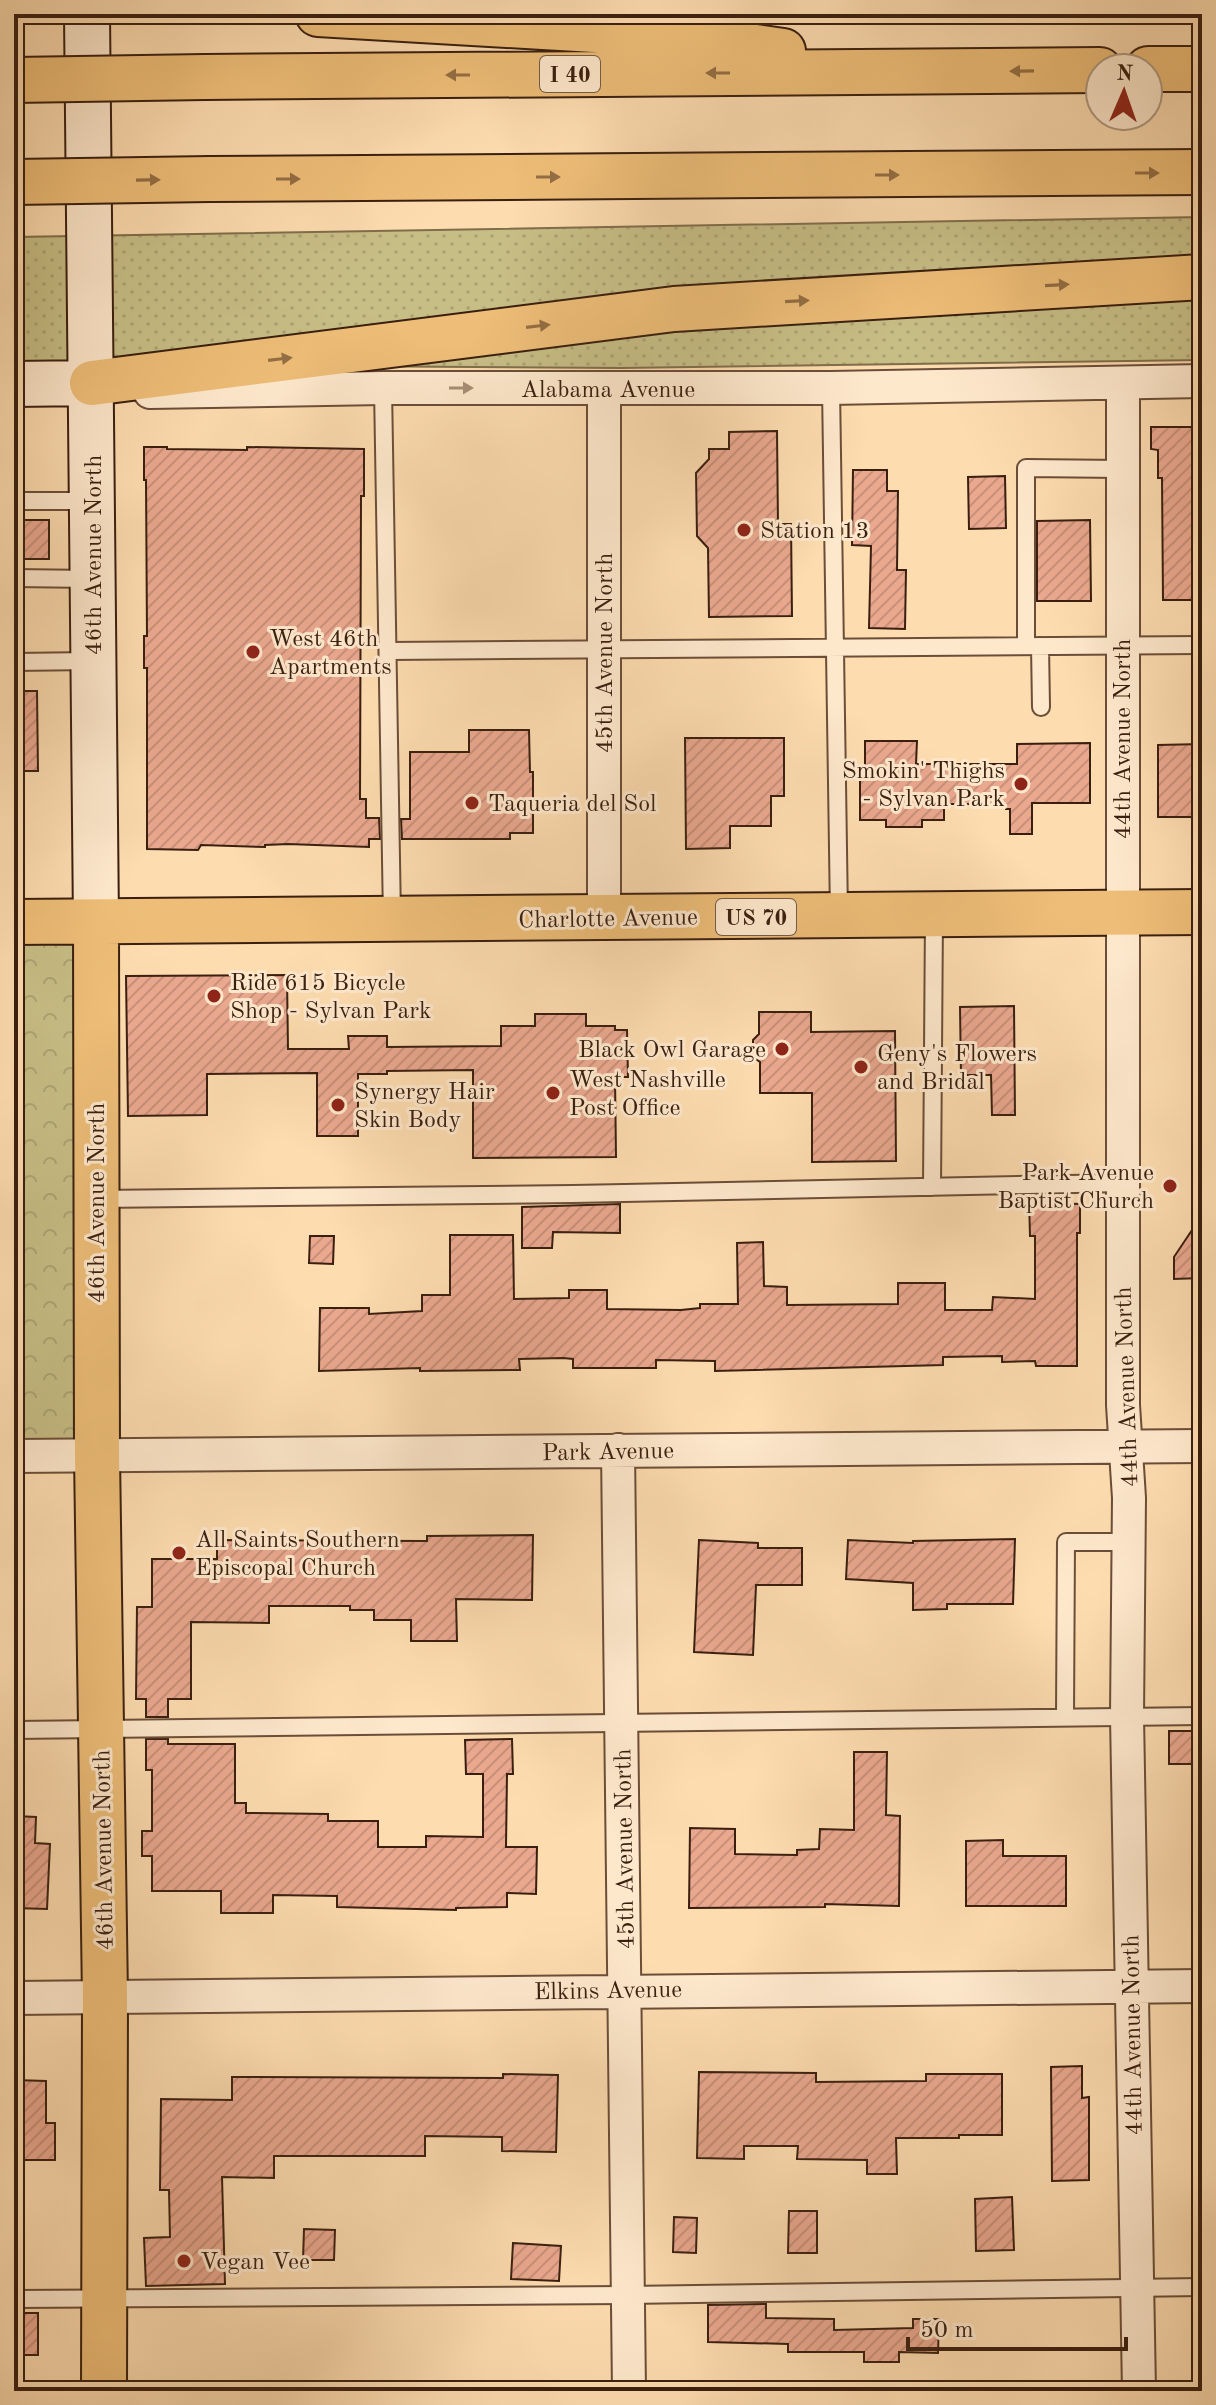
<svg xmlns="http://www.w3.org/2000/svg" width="1216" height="2405" font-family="'Old Standard TT',serif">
  <defs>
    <pattern id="grass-dots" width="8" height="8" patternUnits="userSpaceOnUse" patternTransform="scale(2)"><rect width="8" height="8" fill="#c7be86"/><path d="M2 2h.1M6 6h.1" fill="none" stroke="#aca373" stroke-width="1.8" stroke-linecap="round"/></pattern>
    <pattern id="forest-crowns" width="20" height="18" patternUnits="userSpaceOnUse" patternTransform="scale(2)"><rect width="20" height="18" fill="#c7be86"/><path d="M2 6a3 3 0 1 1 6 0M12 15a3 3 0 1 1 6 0" fill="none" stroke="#aca373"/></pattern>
    <pattern id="building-hatch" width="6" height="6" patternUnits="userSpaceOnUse" patternTransform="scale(2)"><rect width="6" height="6" fill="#eaa88f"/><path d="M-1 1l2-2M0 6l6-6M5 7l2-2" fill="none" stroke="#c9907a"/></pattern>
  </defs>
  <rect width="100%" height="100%" fill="#fddcb0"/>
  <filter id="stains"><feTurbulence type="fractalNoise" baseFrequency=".0025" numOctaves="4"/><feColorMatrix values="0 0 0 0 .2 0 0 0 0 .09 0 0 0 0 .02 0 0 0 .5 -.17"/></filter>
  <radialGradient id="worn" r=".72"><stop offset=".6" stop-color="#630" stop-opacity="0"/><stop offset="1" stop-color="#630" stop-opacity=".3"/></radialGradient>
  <path fill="url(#grass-dots)" stroke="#806e4b" stroke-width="2" d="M1202,217V360L621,368L14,364V237Z"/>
  <path fill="url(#forest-crowns)" stroke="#806e4b" stroke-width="2" d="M14,922H96L97,1456H14Z"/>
  <path fill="url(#building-hatch)" stroke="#3a1f10" stroke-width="2" d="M1151,427H1202V600H1163L1162,478H1158V450L1151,449Z
    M777,431L778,524H791L792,616L709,617L708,548L697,536L696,473L709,459V449H729V432Z
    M144,447H167V449L247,450V447L364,449V496H361L360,799H366V818H379L380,839H369V847L288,844L265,845V847L201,845L198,850L147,849V668H144V636H147L146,480H144Z
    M853,470H887V491H898L897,570H906L905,629L869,628L871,546L852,545Z
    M1005,476L1006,528L969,529L968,477Z
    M14,520H49V559H14Z
    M1090,520L1091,601H1037V521Z
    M14,691H37L38,771H14Z
    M469,730H529L530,772H533V833H510V839H402L401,819H410V752H469Z
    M685,738H784V796H771V826H730V848L686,849Z
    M865,741H917L916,764H1017V744L1090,743V803H1032V834H1010V809H1006V804H944V820H922V827H886V820H860V773H865Z
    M1202,744V817H1158V745Z
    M287,975L288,1049H349L348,1036H387V1047L501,1046V1026H535V1014H586V1026H615V1030H627L628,1077H615L616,1157L473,1158V1070L387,1071V1074H358V1136H317V1073L207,1074V1115L128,1116L126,976Z
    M1014,1006L1015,1115H992L991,1075H961L960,1007Z
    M759,1012H811V1032L895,1031L896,1161L812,1162V1093H760V1062L753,1057V1040L759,1034Z
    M1029,1199H1051V1203L1080,1204V1233H1077V1366H1036L1035,1361L1002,1362V1356L943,1357V1365L715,1371V1361L656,1360V1368H573V1359L563,1358L519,1359L520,1370L420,1371V1368L319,1371L320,1308H369V1314L422,1311V1295H450V1235H513L514,1299L569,1298V1290H607V1309L681,1310L700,1308V1304H738L737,1243L763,1242L764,1286L787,1287V1305L898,1304V1283H945V1310H992L993,1297L1035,1299V1236H1030Z
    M620,1204V1233L553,1232L552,1248H522V1207Z
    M1202,1215V1278L1174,1279V1257Z
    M310,1236H334L333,1264L309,1263Z
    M533,1535L532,1600L456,1599L457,1641H411V1620H374V1610H350V1606H269V1623L191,1622V1699H168V1717H146V1699H136L137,1607H152V1559H217V1540L427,1541V1536Z
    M1015,1539L1013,1604H947V1609L913,1610V1583L846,1579L848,1540L913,1543V1541Z
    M699,1540L758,1543V1548H802V1585H756L753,1655L694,1652Z
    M1169,1731H1202V1764H1169Z
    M146,1739H168V1744H235V1803H246V1813L328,1814V1821H378V1847H426V1836L483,1837V1774H466L465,1740L512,1739L513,1774H507L506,1847H537L536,1894L507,1893V1907L456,1908V1910L337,1907V1896L273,1895V1913H221V1891H152V1856H142V1831H152V1770H146Z
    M854,1752H887L886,1815L900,1816L899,1906L825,1904V1907L689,1908L690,1828L735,1829V1854L797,1855V1850L819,1849L820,1829L854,1830Z
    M14,1816L36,1817L35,1843L50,1844L47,1909L14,1908Z
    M1003,1840V1856H1066V1906H966V1841Z
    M1082,2066V2098L1089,2097V2180L1052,2181L1051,2067Z
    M699,2072L816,2073V2082L926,2081V2074H1002V2135H959V2138H896L897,2174H867V2160L797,2159L798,2146H744V2159L697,2158Z
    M503,2074L558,2075L556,2152L502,2151V2137L425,2136V2156H274V2178L222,2177L225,2284L146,2286L144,2238L170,2237L169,2190H160L161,2099L232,2100V2077L503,2078Z
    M14,2080L46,2081V2123H55V2160H14Z
    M1012,2197L1014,2250L976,2251L975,2199Z
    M789,2211H817V2253H788Z
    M674,2217L697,2218L696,2253L673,2252Z
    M304,2229L335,2230L334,2260H303Z
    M513,2243L561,2246L559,2281L511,2279Z
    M766,2304V2318L834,2319V2330L913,2328V2319H939L938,2353L899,2352V2362H864V2352H788V2344L708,2342V2305Z
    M14,2313H38V2355H14Z"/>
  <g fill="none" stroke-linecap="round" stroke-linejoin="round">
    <g stroke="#6b4e38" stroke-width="20">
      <path id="service" d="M383,388L392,918
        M831,388L839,914
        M14,501H88
        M14,578L92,579
        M1026,646V468L1122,469
        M1040,646L1041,707
        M389,651L1202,645
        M14,662L92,661
        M932,1187L934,916
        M97,1199L573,1194L1122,1183
        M1065,1716L1066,1542H1129
        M14,1730L1202,1716
        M14,2299L627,2295L1202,2287"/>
    </g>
    <g stroke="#6b4e38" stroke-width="36">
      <path id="minor" d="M1123,383V1405L1129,1498L1127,1716L1139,2391
        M150,392L383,388H831L1202,381
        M604,918V389
        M618,1450L629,2391
        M14,1456L1202,1446
        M14,1998L1202,1986"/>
    </g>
    <g stroke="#3a1f10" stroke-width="48">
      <path id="secondary" d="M87,14L96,922
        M14,384L92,383"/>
    </g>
    <g stroke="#3a1f10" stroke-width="48">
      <path id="primary" d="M14,922L1202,912
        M96,922L97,1456L105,1997L104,2391"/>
    </g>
    <g stroke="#3a1f10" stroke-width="48">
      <path id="motorway" d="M318,14L663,34L783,51
        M1148,69H1202
        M205,77L1100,70
        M210,179L1202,172
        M92,383L674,309L1202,277"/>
    </g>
    <use href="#service" stroke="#fee8cc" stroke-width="16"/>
    <use href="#minor" stroke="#fee8cc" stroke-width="32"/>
    <use href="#secondary" stroke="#fee8cc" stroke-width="44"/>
    <use href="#primary" stroke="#eebe78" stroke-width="44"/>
    <use href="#motorway" stroke="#eebe78" stroke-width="44"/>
    <g stroke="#3a1f10" stroke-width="48" stroke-linecap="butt">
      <path id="motorway-bridge" d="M14,80L205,77
        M14,182L210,179"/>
    </g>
    <use href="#motorway-bridge" stroke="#eebe78" stroke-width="44"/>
  </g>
  <defs><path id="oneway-solid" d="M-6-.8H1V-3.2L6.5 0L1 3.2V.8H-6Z" transform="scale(2)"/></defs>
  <g fill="#946e44">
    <use href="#oneway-solid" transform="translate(1022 71) rotate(179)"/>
    <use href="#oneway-solid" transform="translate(718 73) rotate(180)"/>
    <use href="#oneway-solid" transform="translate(458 75) rotate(180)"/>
    <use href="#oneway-solid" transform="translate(1147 173)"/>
    <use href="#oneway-solid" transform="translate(887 175)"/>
    <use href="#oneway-solid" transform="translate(548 177)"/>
    <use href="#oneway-solid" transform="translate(288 179)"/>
    <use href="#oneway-solid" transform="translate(148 180) rotate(-1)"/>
    <use href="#oneway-solid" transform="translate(1057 285) rotate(-3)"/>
    <use href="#oneway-solid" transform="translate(797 301) rotate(-3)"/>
    <use href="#oneway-solid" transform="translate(538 326) rotate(-7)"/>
    <use href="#oneway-solid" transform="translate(280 359) rotate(-7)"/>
  </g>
  <use fill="#a68e77" href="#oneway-solid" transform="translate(461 388)"/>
  <g fill="#8f2418" stroke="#fee8cc" stroke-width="3">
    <circle cx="744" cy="530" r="8"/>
    <circle cx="253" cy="652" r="8"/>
    <circle cx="1021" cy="784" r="8"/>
    <circle cx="472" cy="803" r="8"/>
    <circle cx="214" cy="996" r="8"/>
    <circle cx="782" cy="1049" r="8"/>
    <circle cx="861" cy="1067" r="8"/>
    <circle cx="553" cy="1093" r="8"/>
    <circle cx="338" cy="1105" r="8"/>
    <circle cx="1170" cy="1186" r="8"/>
    <circle cx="179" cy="1553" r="8"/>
    <circle cx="184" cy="2261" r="8"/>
  </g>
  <g text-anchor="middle" stroke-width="6" stroke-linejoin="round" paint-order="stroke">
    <g fill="#fee8cc" stroke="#755b48" stroke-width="2">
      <rect x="540" y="56" width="60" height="36" rx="6"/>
      <rect x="716" y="899" width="80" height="36" rx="6"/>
    </g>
    <g font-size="22" font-weight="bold" fill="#3a1f10">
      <text x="570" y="82">I 40</text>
      <text x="756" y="925">US 70</text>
    </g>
    <g font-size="24" fill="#3a1f10" stroke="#fee8cc">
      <text x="608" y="397">Alabama Avenue</text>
      <text transform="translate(93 555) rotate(-90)" y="8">46th Avenue North</text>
      <text transform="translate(604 653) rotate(-90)" y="8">45th Avenue North</text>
      <text transform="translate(1122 739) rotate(-90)" y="8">44th Avenue North</text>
      <text transform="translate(608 918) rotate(-1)" y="8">Charlotte Avenue</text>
      <text transform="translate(96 1203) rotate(-90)" y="8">46th Avenue North</text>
      <text transform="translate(1126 1387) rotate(-92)" y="8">44th Avenue North</text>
      <text transform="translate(608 1451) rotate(-1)" y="8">Park Avenue</text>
      <text transform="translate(624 1849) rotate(-91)" y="8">45th Avenue North</text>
      <text transform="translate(103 1850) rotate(-91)" y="8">46th Avenue North</text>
      <text transform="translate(608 1990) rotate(-1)" y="8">Elkins Avenue</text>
      <text transform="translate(1132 2035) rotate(-91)" y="8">44th Avenue North</text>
    </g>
    <g font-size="24" fill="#3a1f10" stroke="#fee8cc" text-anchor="start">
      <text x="760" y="538">Station 13</text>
      <text x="269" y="646">West 46th<tspan x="269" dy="28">Apartments</tspan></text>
      <text x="1005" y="778" text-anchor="end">Smokin' Thighs<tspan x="1005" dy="28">- Sylvan Park</tspan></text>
      <text x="488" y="811">Taqueria del Sol</text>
      <text x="230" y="990">Ride 615 Bicycle<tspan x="230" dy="28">Shop - Sylvan Park</tspan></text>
      <text x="766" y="1057" text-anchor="end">Black Owl Garage</text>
      <text x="877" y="1061">Geny's Flowers<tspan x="877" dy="28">and Bridal</tspan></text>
      <text x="569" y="1087">West Nashville<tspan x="569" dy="28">Post Office</tspan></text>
      <text x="354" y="1099">Synergy Hair<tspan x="354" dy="28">Skin Body</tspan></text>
      <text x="1154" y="1180" text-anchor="end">Park Avenue<tspan x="1154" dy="28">Baptist Church</tspan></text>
      <text x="195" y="1547">All Saints Southern<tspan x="195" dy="28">Episcopal Church</tspan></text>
      <text x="200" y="2269">Vegan Vee</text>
    </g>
  </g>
  <rect width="1216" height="2405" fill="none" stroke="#fddcb0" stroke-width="48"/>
  <rect x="16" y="16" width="1184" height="2373" fill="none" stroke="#3a1f10" stroke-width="4"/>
  <rect x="24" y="24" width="1168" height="2357" fill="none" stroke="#3a1f10" stroke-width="2"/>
  <g transform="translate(1124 92) rotate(2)"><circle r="38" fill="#fee8cc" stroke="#b09881" stroke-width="2"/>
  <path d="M0-6L14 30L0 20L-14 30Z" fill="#8f2418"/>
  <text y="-12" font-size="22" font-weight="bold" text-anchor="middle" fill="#3a1f10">N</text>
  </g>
  <path d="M908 2337v12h218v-12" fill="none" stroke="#3a1f10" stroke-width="4"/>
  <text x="920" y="2337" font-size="24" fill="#3a1f10" stroke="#fee8cc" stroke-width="6" paint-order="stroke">50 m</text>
  <rect width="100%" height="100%" filter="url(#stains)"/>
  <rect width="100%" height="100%" fill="url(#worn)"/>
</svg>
